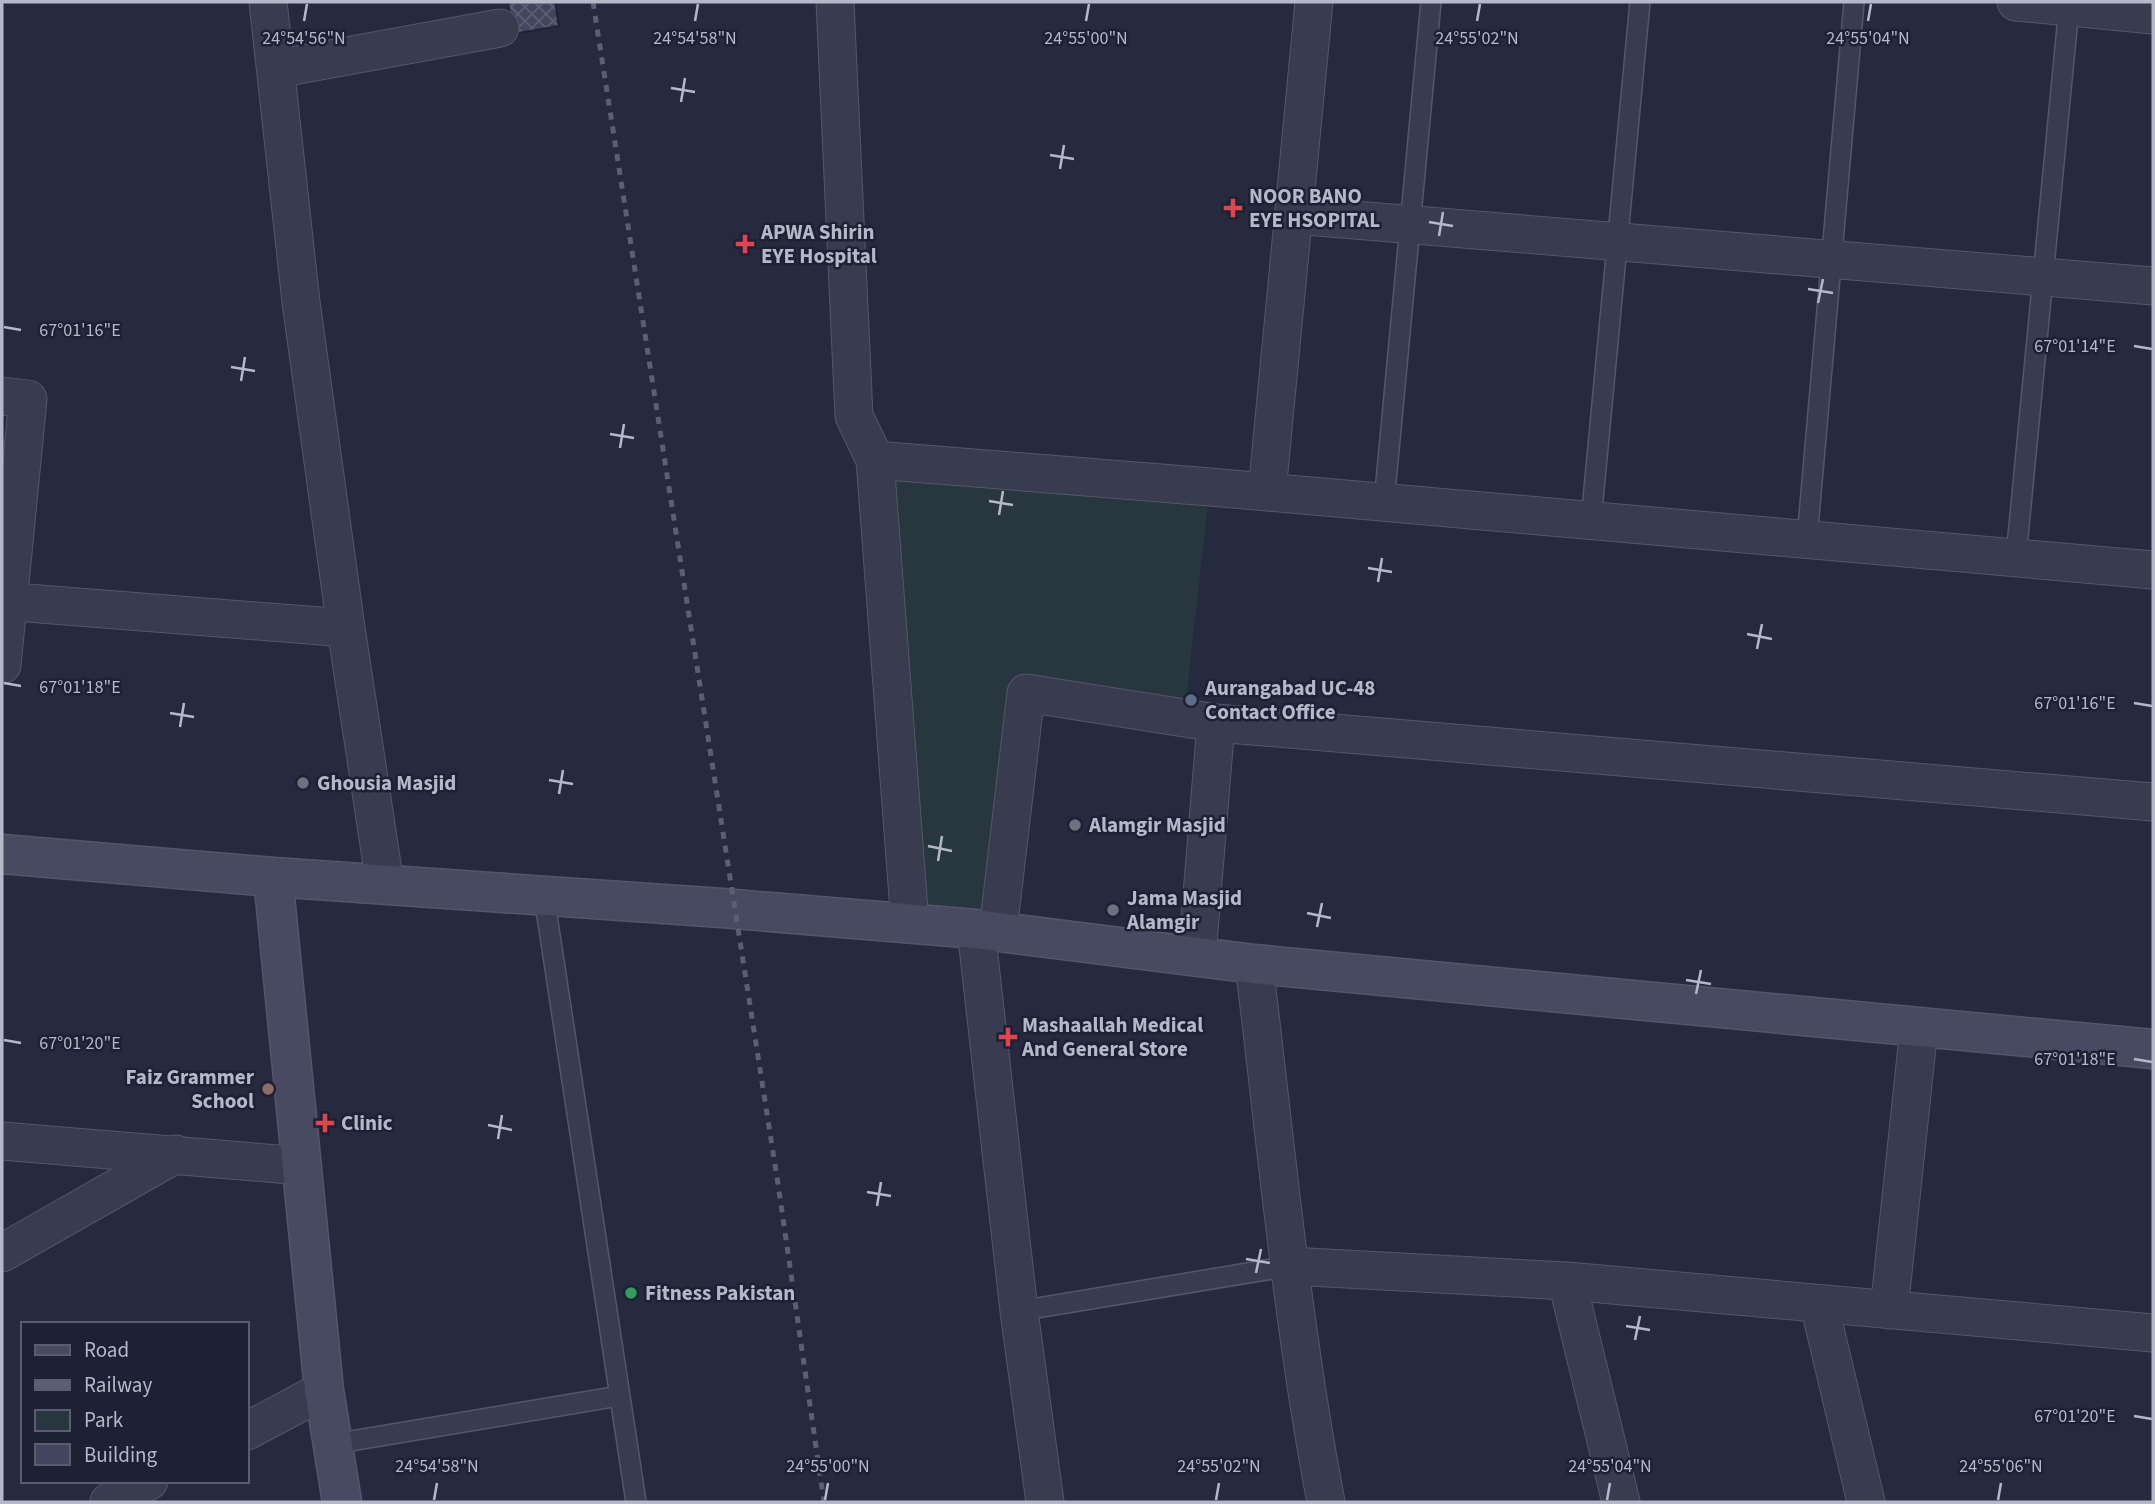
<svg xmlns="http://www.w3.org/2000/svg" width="2155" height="1504" font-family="'Source Sans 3',sans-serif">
  <defs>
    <pattern id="building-cross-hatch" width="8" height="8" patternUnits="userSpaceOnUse" patternTransform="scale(1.75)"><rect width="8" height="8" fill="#41465e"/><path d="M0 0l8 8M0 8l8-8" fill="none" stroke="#5a5f74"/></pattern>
  </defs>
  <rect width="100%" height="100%" fill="#252a3e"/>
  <path fill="#27363f" d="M875,460L1210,487L1184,718L1027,693L998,931L910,924Z"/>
  <path fill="url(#building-cross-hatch)" stroke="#202335" stroke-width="2" d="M508,2H555L559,26L513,34Z"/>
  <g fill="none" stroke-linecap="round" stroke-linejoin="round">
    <g stroke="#545769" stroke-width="22">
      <path id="lane" d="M1384,503L1431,2
        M1591,521L1640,2
        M1807,539L1854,2
        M2016,557L2069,7
        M544,896L636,1502
        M1019,1311L1290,1266
        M333,1444L619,1396"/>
    </g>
    <g stroke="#545769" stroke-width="39">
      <path id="street" d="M268,2L301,302L346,628L385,884
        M835,2L854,416L875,460L910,924
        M2016,2L2153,15
        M276,69L500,28
        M1294,215L2153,286
        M2,396L28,399L2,665
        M875,460L1210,487L2153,570
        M1267,492L1314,2
        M2,601L346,628
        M1216,723L2153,802
        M976,929L1019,1311L1045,1502
        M998,931L1026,693L1216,723L1197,956
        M1254,964C1276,1143 1292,1325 1326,1502
        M2,1141L302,1166
        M2,1253L176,1154
        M1290,1266L1567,1281L2153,1333
        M1567,1281L1621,1502
        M1819,1304L1866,1502
        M1889,1310L1919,1028
        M247,1431L324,1390
        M109,1502L149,1481"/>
    </g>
    <g stroke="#545769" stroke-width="41">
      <path id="secondary" d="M2,854L273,877L722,908L976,929L1254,964L2153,1049
        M273,877L324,1390L342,1502"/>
    </g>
    <use href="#lane" stroke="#393c4e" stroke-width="19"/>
    <use href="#street" stroke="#393c4e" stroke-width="37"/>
    <use href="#secondary" stroke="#474a61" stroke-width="38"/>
    <path stroke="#5b5f75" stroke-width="5" stroke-dasharray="7 7" stroke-linecap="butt" d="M593,2L778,1184L824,1502"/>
  </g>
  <path fill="none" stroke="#b5b8c9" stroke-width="2.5" d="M304,21L307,4M695,21L698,4M1086,21L1089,4M1477,21L1480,4M1868,21L1871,4M671,88L695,92M681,102L685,78M1050,155L1074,159M1060,169L1064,145M1429,222L1453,226M1439,236L1443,212M1808,289L1833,293M1818,303L1823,279M4,327L21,330M2134,346L2152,349M231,367L255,371M241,381L245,357M610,434L634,438M620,448L624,424M989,501L1013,505M999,515L1003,491M1368,568L1392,572M1378,582L1382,558M1747,634L1772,639M1757,649L1762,624M4,683L21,686M2134,703L2152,706M170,713L194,717M180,727L184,703M549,780L573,784M559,794L563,770M928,846L952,851M938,861L942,836M1307,913L1331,918M1317,927L1322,903M1686,980L1711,984M1696,994L1701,970M4,1040L21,1043M2134,1059L2152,1062M488,1125L512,1130M498,1139L502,1115M867,1192L891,1196M877,1206L881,1182M1246,1259L1270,1263M1256,1273L1261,1249M1626,1326L1650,1330M1635,1340L1640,1316M2134,1416L2152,1419M434,1500L437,1483M825,1500L828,1483M1216,1500L1219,1483M1607,1500L1610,1483M1998,1500L2001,1483"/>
  <g fill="#e0444e" stroke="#1e2133" stroke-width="2.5">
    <path d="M1229.5 197.5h7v7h7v7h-7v7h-7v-7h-7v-7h7z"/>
    <path d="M741.5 233.5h7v7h7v7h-7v7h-7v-7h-7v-7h7z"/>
    <path d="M1004.5 1026.5h7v7h7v7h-7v7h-7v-7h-7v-7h7z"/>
    <path d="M321.5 1112.5h7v7h7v7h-7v7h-7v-7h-7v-7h7z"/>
  </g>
  <circle fill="#5c6f8a" stroke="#1e2133" stroke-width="2.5" cx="1191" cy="700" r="7"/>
  <g fill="#6b7280" stroke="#1e2133" stroke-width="2.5">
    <circle cx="303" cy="783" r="7"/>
    <circle cx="1075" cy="825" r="7"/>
    <circle cx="1113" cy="910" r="7"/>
  </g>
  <circle fill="#8d6e63" stroke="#1e2133" stroke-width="2.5" cx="268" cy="1089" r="7"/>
  <circle fill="#2e9e5b" stroke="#1e2133" stroke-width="2.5" cx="631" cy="1293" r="7"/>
  <g text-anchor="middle" stroke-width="5" stroke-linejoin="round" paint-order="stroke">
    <g font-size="21" font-weight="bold" fill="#b5b8c9" stroke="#1e2133" text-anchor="start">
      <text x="1249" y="203">NOOR BANO<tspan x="1249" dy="24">EYE HSOPITAL</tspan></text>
      <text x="761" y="239">APWA Shirin<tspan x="761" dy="24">EYE Hospital</tspan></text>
      <text x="1205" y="695">Aurangabad UC-48<tspan x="1205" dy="24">Contact Office</tspan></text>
      <text x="317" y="790">Ghousia Masjid</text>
      <text x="1089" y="832">Alamgir Masjid</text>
      <text x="1127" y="905">Jama Masjid<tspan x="1127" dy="24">Alamgir</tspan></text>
      <text x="1022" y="1032">Mashaallah Medical<tspan x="1022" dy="24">And General Store</tspan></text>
      <text x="254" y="1084" text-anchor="end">Faiz Grammer<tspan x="254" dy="24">School</tspan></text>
      <text x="341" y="1130">Clinic</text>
      <text x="645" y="1300">Fitness Pakistan</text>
    </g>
  </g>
  <g font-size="18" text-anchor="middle" fill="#b5b8c9" stroke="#1e2133" stroke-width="5" stroke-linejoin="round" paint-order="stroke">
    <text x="304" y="44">24°54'56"N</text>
    <text x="695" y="44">24°54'58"N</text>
    <text x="1086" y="44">24°55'00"N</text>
    <text x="1477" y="44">24°55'02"N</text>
    <text x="1868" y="44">24°55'04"N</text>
    <text x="80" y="336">67°01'16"E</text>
    <text x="2075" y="352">67°01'14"E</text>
    <text x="80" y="693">67°01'18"E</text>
    <text x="2075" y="709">67°01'16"E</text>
    <text x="80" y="1049">67°01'20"E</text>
    <text x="2075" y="1065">67°01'18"E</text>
    <text x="2075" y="1422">67°01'20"E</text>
    <text x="437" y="1472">24°54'58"N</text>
    <text x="828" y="1472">24°55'00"N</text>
    <text x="1219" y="1472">24°55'02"N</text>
    <text x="1610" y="1472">24°55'04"N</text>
    <text x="2001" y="1472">24°55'06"N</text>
  </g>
  <rect width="2155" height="1504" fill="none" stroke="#b5b8c9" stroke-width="7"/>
  <rect x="21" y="1322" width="228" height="161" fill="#1e2133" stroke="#5a5d6f" stroke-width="2"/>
  <rect x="35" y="1345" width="35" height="10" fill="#474a61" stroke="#5a5d6f" stroke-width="2"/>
  <text x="84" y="1357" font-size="21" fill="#b5b8c9">Road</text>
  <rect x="35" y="1380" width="35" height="10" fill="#5b5f75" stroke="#5a5d6f" stroke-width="2"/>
  <text x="84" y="1392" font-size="21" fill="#b5b8c9">Railway</text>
  <rect x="35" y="1410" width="35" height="21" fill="#27363f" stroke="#5a5d6f" stroke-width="2"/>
  <text x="84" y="1427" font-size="21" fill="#b5b8c9">Park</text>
  <rect x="35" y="1444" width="35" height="21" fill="#41465e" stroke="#5a5d6f" stroke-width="2"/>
  <text x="84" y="1462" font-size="21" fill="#b5b8c9">Building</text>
</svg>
